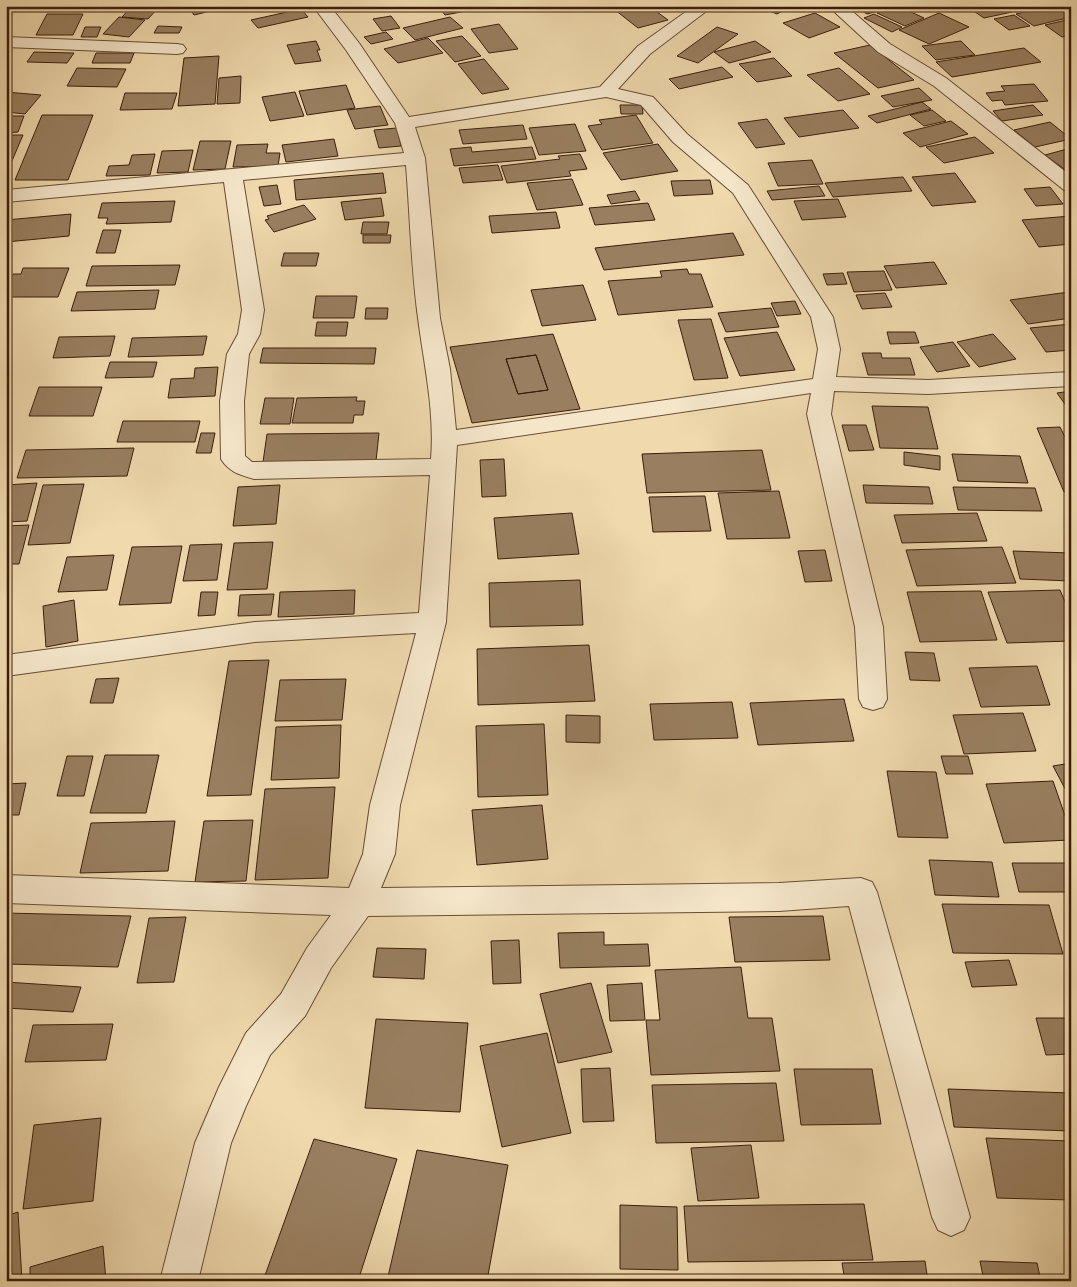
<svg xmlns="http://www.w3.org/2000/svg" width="1077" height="1287" font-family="'Libre Bodoni',serif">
  <rect width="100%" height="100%" fill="#efd9ad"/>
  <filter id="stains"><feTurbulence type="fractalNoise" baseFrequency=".004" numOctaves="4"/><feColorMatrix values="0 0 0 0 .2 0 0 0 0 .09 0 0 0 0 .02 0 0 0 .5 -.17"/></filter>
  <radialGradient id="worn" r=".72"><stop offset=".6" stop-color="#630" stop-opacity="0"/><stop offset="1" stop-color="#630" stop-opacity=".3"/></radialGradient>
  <path fill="#997f60" stroke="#3c1e0d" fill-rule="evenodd" d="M132,6H137L158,8L148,19L122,17Z
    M188,6H212L215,10L194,15Z
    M438,6H469L472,10L445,15Z
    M610,6H649L668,20L638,28Z
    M757,6H792L777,14Z
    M853,6H875L882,10L867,14Z
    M893,6H898L924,18L905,26L877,13Z
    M966,6H1003L1012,12L984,18Z
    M1006,6H1038L1013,11Z
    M1048,6H1066L1071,9V17L1034,26L1016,14Z
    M301,9L308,17L258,28L251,20Z
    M815,13L840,27L809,38L783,23Z
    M939,13L969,27L929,44L899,30Z
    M47,14H83L73,35H36Z
    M874,14L902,27L892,32L864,18Z
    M1014,15L1030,26L1009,30L994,19Z
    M391,16L400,28L382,31L373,19Z
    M119,17L145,20L129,37L103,34Z
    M450,17L463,28L415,40L403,28Z
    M1071,19V35L1062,37L1045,25Z
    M499,24L518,49L489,53L471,29Z
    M158,26L182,27L179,33H154Z
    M85,27H101L97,37H81Z
    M717,27L738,34L698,63L677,56Z
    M386,32L393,39L371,44L364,37Z
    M462,36L481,56L455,62L436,41Z
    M428,38L443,53L398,63L384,49Z
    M316,41L320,50H317L321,61L295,64L287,45Z
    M755,41L771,52L729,63L714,52Z
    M961,41L975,55L936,60L922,46Z
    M870,45L914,80L878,88L834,53Z
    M1024,48L1041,62L952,77L936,62Z
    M34,52L74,53L67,63L27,62Z
    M96,53H134L130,63H92Z
    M219,56L215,104L178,106L184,58Z
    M774,58L792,76L757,82L739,64Z
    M484,59L509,89L482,94L458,64Z
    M722,67L733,77L679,89L669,79Z
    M77,68L126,69L117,87L67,86Z
    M839,68L870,94L838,101L807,75Z
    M241,76L240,103L217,104L219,78Z
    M1034,84L1048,101L1005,105L1002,100L992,101L986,93L1005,91L1001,86Z
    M346,85L355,108L307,115L299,91Z
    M919,88L932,100L893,107L881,96Z
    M6,92L41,95L25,114L6,112Z
    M295,92L304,116L270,121L262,97Z
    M125,93H177L172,109L120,110Z
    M922,102L931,109L877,123L868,116Z
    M620,105H642L643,114H621Z
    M1033,105L1043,115L1002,121L993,111Z
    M380,106L388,125L355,129L347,110Z
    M843,110L859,128L799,137L784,118Z
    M932,110L946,121L924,126L910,115Z
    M42,115H93L68,180H15Z
    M636,115L653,143L602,150L588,126L602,124L599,120Z
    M6,116H24L18,132L6,133Z
    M767,119L785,144L756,148L738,123Z
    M951,121L968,134L920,147L903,133Z
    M1050,122L1071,139L1035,147L1014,130Z
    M575,124L586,151L539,155L529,128Z
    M523,125L527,139L463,144L459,130Z
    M397,128L401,146L379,148L374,130Z
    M6,135H23L6,175Z
    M975,137L994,153L944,163L926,147Z
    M334,139L338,156L286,162L282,145Z
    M200,141H231L225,169L193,170Z
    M268,144L266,153H280L278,166L233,167L237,145Z
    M658,144L678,171L621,180L603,153Z
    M471,147L472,152L532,147L536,159L454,166L450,149Z
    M1071,148V174L1045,155Z
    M193,150L188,172L157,173L162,151Z
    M155,154L150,175L106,176L109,166L129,165L132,155Z
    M580,154L587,169L569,171L571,176L507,183L501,166L560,159L558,156Z
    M812,160L823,184L778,186L768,163Z
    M498,165L503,180L463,183L459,168Z
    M383,173L386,193L296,200L294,180Z
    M955,173L976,202L932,206L912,177Z
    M903,177L912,191L833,197L825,183Z
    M572,179L583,205L537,210L527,183Z
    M710,180L713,194L674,196L671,181Z
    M277,185L281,204L264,206L259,187Z
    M819,186L825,196L772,200L767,191Z
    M1050,187L1063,204L1036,206L1024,189Z
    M635,191L640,200L611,204L607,195Z
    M381,198L384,216L345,220L341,202Z
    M838,199L846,217L802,220L794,201Z
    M175,201L171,222L106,224L108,218H98L102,203Z
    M648,203L655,220L595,225L589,208Z
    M304,205L316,219L274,232L265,220L269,219L267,216Z
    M556,212L560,228L492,233L489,216Z
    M71,214L69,236L6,242V220Z
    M1071,216V244L1039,247L1022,220Z
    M363,222H389L387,234H361Z
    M103,230H121L115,253H96Z
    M733,233L744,255L604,270L595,248Z
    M363,235H391L390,243H363Z
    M284,253H319L316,266H281Z
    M934,262L947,284L896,288L884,266Z
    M180,265L175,285L86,286L92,266Z
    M23,268H69L58,297H6V290L13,274H21Z
    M687,269L689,274H701L713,307L618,315L608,281L662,277L660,271Z
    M884,271L892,290L854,292L847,272Z
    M843,273L847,284L827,285L823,274Z
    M583,285L596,320L542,326L531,290Z
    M159,290L155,309L71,311L77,292Z
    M1069,292L1071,318L1028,324L1010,300Z
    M885,293L892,307L862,309L856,295Z
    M316,296H357L354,318H313Z
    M795,301L801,314L777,316L771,303Z
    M366,308H388L387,319H365Z
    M771,308L779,327L726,332L718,313Z
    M711,319L728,378L694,380L678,320Z
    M317,322H348L346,336H315Z
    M1071,324V350L1046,352L1030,328Z
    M777,332L795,370L740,376L724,338Z
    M887,332H915L919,343L890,344Z
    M553,334L580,409L472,423L450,347ZM536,355L548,390L518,394L506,359Z
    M993,334L1016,359L979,367L957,342Z
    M115,336L110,356L53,358L59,337Z
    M207,336L203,355L128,357L132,338Z
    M953,342L970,366L937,372L920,347Z
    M263,348H376L374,364L260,363Z
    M862,353H881L882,358H910L915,375H868Z
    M536,355L548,390L518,394L506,359Z
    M110,362H157L153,377L105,378Z
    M218,367L215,396L168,398L171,379L194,378L195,368Z
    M39,387H102L93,416H29Z
    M1071,391V406L1067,407L1057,393Z
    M357,397L356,401H365L363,415H354L353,423H292L297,398Z
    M265,398H294L290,424H260Z
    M872,406L928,407L938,449L880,448Z
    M123,421H200L195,442H117Z
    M842,425H866L874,450L849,451Z
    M1060,427L1071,449V492H1064L1037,428Z
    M201,433H215L211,453H196Z
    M379,433L376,461L263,462L267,434Z
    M134,448L127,476L17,478L26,450Z
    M762,450L771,490L647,493L642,454Z
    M904,452L940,456V470L904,465Z
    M952,454L1020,456L1028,483L958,481Z
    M504,459L506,496L482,497L480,460Z
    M37,483L27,521L6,522V485Z
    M84,484L70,543L28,545L43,485Z
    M280,485L276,524L233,526L238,487Z
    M863,485L929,487L933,504L866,503Z
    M953,487L1035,488L1042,511L958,510Z
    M779,491L790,538L727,539L718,493Z
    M705,496L711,531L653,532L649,497Z
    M572,513L579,554L498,559L494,518Z
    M977,513L987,541L902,543L894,515Z
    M29,525L19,564H6V526Z
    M273,542L267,589L227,590L234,543Z
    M222,544L217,580L183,581L190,545Z
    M182,546L171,603L119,605L132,547Z
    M1002,547L1016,583L917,586L906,550Z
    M825,550L832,581L805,582L798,551Z
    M1013,551L1070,553L1071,581L1020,579Z
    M114,555L107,590L58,592L67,557Z
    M580,580L583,625L490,627L489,583Z
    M355,590L354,614L278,617L280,592Z
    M1060,590L1071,616V641L1007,643L988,592Z
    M981,591L997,640L920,642L907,592Z
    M201,592H218L215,615L198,616Z
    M274,594L271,615L238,616L240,595Z
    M74,600L78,641L46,647L43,606Z
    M589,645L595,701L478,705L477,649Z
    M905,652L934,653L940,681L910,680Z
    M269,660L251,795L207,796L229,661Z
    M1037,666L1050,705L981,707L969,668Z
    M119,678L113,703H90L96,679Z
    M346,679L342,720L275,721L280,680Z
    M844,699L854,741L758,745L750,703Z
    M732,702L738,738L654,740L650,704Z
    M1023,713L1036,751L964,754L953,715Z
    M566,715L600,716V743L566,742Z
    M544,724L548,795L478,797L476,726Z
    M341,725L339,778L271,780L276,727Z
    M105,755H159L146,813H90Z
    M67,756H93L84,796H57Z
    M941,756H968L973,774H946Z
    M1071,763V800L1053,766Z
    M887,771L936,772L948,838L898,837Z
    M1053,781L1071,833V840L1004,843L986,784Z
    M26,783L19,815H6V784Z
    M335,787L328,878L255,880L265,789Z
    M542,805L548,859L477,865L472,810Z
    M253,820L246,881L195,882L204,821Z
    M175,821L168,871L80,873L91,823Z
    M929,860L992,862L999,897L935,895Z
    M1012,863H1071V892H1019Z
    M942,904L1049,905L1063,954L953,953Z
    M6,913L131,916L118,967L6,964Z
    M823,916L830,960L735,962L729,917Z
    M186,917L174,982L137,983L149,918Z
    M604,932V945L648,944L650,966L560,968L558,933Z
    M519,940L521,983L493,984L491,941Z
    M377,948L426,949L424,979L373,977Z
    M1009,960L1017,985L972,987L965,962Z
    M741,967L748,1018H772L780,1071L651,1075L646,1020H660L655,970Z
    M6,982L81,987L73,1012L6,1008Z
    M591,983L612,1052L558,1063L540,994Z
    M642,983L645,1020L610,1021L607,985Z
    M1036,1018H1071V1054L1046,1055Z
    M376,1019L468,1023L460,1112L365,1108Z
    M113,1024L106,1060L25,1062L33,1025Z
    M547,1033L571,1133L502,1147L480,1046Z
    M610,1068L614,1121L583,1122L581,1069Z
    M794,1069H872L881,1124L801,1125Z
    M776,1083L784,1141L656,1143L652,1085Z
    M948,1089L1071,1093V1131L954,1127Z
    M101,1118L93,1201L23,1209L34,1125Z
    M986,1138L1071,1141V1200L997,1198Z
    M314,1139L397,1159L358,1281H263Z
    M751,1145L759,1198L698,1201L691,1148Z
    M417,1150L508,1165L487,1281H387Z
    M864,1204L873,1260L688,1262L684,1206Z
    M620,1205L677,1207L678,1270L620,1269Z
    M18,1212L22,1281H6V1216Z
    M103,1246L106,1281H30V1267Z
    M925,1261L928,1281H845L842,1263Z
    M980,1261L1037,1263L1041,1281H984Z"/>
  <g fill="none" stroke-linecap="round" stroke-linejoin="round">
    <g stroke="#694d35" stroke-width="2">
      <path id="street" d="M313,6H330L359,43L409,117L600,87L638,46L694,6H713L650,54L618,89L653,97L687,134L748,185L833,317L840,349L836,377L928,380L1071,372V386L928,394L834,391L831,414L883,627L887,699L883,707L873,710L863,707L859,699L855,627L807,414L811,393L457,445L446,622L400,805L395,854L381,888L779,883L861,878L872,882L877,892L970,1217L964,1230L951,1236L938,1230L932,1217L849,906L779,911L368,916L331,968L305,1016L270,1055L246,1106L231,1143L198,1281H160L195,1143L219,1087L246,1033L281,994L307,948L331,915L6,903V875L349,888L363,854L370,805L416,633L255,642L6,676V655L255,622L419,613L430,475L254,479C240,475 229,472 221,459L220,401L227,354L238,334L242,310L224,182L6,202V190L404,153L395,123L346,50ZM606,97L641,105L673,142L733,193L811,317L818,349L813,379L456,430L450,369L440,318L425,158L415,127ZM406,165C410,215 411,267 418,318C424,365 435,411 431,459L252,462L245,456L244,401L249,354L260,334L264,310L243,180Z
        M828,6H846L890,44L946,78L1071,176V192L1064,190L934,86L878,52Z
        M6,37L177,44L183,45L186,49L183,53L177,54L6,47Z"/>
    </g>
    <use href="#street" fill="#f5e6ca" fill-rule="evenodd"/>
  </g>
  <rect width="1077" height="1287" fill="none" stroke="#efd9ad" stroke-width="25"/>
  <rect x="8" y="8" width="1062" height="1272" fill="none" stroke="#3c1e0d" stroke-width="2.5"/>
  <rect x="12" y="12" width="1052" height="1262" fill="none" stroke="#3c1e0d"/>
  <rect width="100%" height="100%" filter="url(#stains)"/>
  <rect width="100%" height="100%" fill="url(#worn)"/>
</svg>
